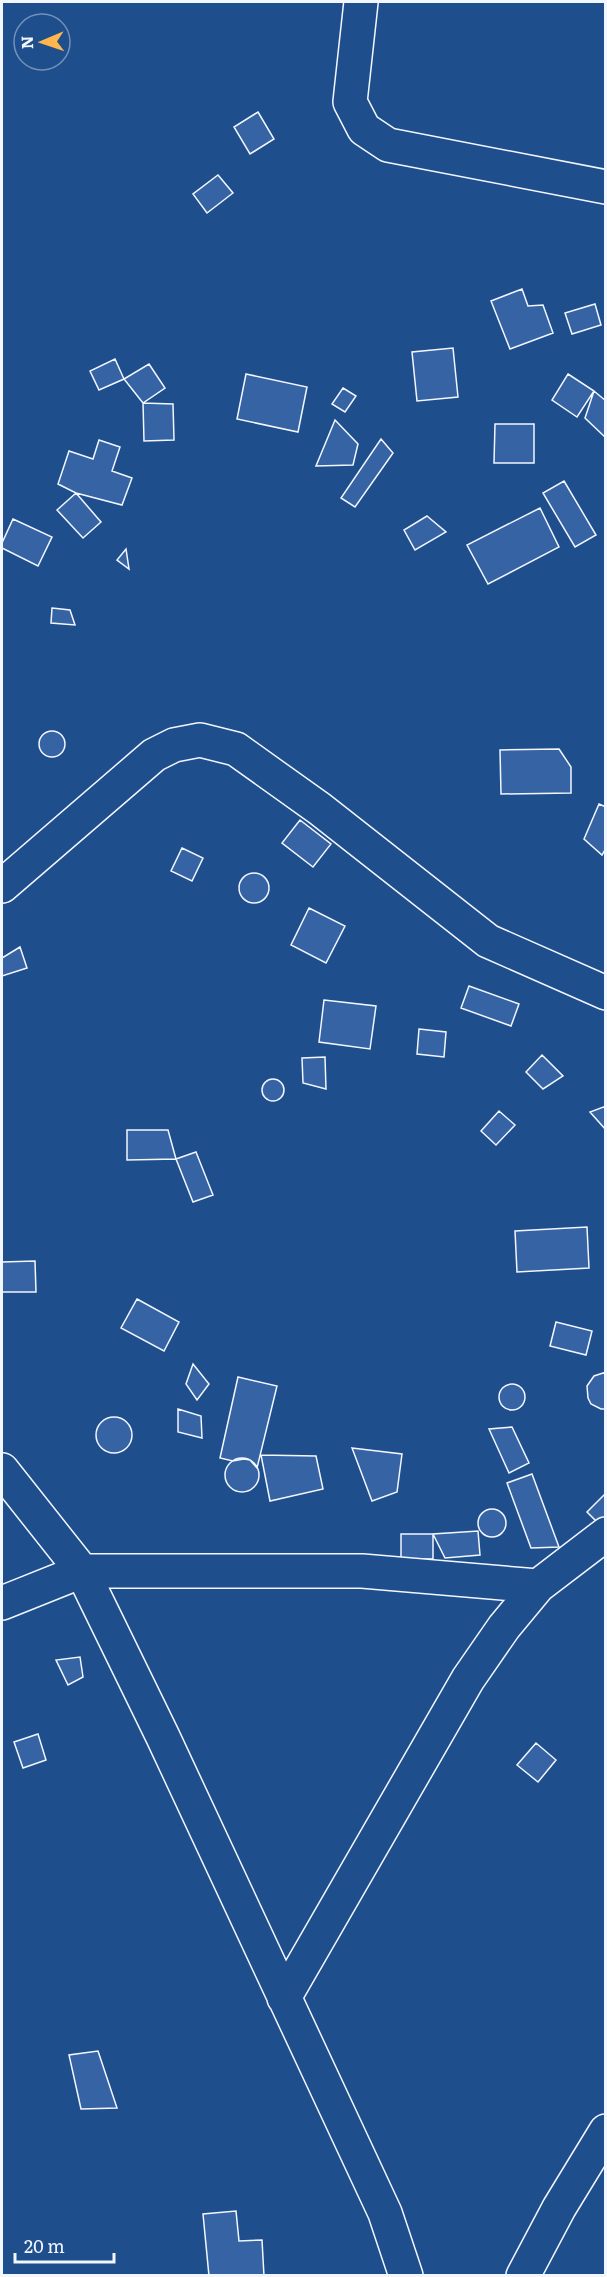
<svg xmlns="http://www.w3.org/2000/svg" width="607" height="2277" font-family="Literata,serif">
  <rect width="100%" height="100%" fill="#1f4e8c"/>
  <path fill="#3563a3" stroke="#f2f6ff" stroke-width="1.5" d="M258,112L274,139L250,154L234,127Z
    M218,175L233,193L207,213L193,194Z
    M522,289L528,306L543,305L553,333L510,349L491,301Z
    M595,304L601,325L572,334L565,313Z
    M453,348L458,397L417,401L412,352Z
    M115,359L124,379L99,390L90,371Z
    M149,364L165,388L143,403L124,379Z
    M246,374L307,387L298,432L237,419Z
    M568,374L594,391L577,417L552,400Z
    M343,388L356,396L345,412L332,404Z
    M594,391L606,401V438L585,418Z
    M143,403L173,404L174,440L144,441Z
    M335,420L358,444L353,465L316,466Z
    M495,424H534V463H494Z
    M381,439L393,453L355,507L341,498Z
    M99,440L120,447L112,471L132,478L122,505L76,493L58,484L69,451L93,459Z
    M564,481L596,535L575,547L543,493Z
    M76,493L101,522L83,538L57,510Z
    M540,508L559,547L488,584L467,545Z
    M427,516L446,532L415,550L404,530Z
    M13,519L52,537L38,566L2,548V543Z
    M126,549L129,569L117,560Z
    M52,608L70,610L75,625L51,623Z
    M39 744a13 13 0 1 1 26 0a13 13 0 1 1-26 0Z
    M559,749L571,767V793L501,794L500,750Z
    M599,804L606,807V848L602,855L584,839Z
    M300,820L331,844L313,867L282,843Z
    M182,848L203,858L192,881L171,871Z
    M239 888a15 15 0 1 1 30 0a15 15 0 1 1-30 0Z
    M309,908L345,926L326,963L291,945Z
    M20,947L27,968L2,976V958Z
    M469,986L519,1004L511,1026L461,1008Z
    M324,1000L376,1006L370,1049L319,1042Z
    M419,1029L446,1032L444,1057L417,1054Z
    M542,1055L563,1076L543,1089L526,1072Z
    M325,1057L326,1089L303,1083L302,1058Z
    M262 1090a11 11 0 1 1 22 0a11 11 0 1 1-22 0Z
    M606,1106V1130L590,1112Z
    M499,1111L515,1125L496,1145L481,1131Z
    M127,1130H168L176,1159L127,1160Z
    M196,1152L213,1195L193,1202L176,1159Z
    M587,1227L589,1268L517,1272L515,1231Z
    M35,1261L36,1292H2V1262Z
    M137,1299L179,1322L164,1351L121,1328Z
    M556,1322L592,1331L586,1355L550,1346Z
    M193,1364L209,1384L197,1400L186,1384Z
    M606,1372V1409H601L591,1404L588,1398L587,1386L594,1376Z
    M238,1377L277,1386L257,1468L250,1460L244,1459L233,1461L220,1458Z
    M499 1397a13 13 0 1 1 26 0a13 13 0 1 1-26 0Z
    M178,1409L201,1416L202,1438L178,1432Z
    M96 1435a18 18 0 1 1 36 0a18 18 0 1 1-36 0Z
    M512,1427L529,1463L509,1473L489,1429Z
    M352,1448L402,1454L397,1492L372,1501Z
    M261,1455L316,1456L323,1489L270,1501Z
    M225 1475a17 17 0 1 1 34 0a17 17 0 1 1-34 0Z
    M532,1474L559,1547L531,1548L507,1483Z
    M606,1493V1523L602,1527L587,1512Z
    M478 1523a14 14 0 1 1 28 0a14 14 0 1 1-28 0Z
    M478,1531L480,1555L445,1558L433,1534Z
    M401,1534H433V1559H401Z
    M80,1657L83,1677L68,1685L56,1660Z
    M38,1734L46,1760L23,1768L14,1742Z
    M536,1743L556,1760L538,1782L517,1765Z
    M98,2051L117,2108L81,2109L69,2055Z
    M236,2211L239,2241L262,2240L264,2276H209L203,2214Z"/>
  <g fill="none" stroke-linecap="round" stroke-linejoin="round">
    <g stroke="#f2f6ff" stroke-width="36">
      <path id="minor" d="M361,2L350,102L364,129L388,145L606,187
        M2,886L154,755L174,745L200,740L236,749L320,809L488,941L606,993
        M2,1470L82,1571L163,1737L385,2213L406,2276
        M2,1603L82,1571H362L538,1586
        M284,1998L468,1679L504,1627L538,1586L606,1534
        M523,2276L559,2208L606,2131"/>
    </g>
    <use href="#minor" stroke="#1f4e8c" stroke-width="33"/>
  </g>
  <rect width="607" height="2277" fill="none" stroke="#f2f6ff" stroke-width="6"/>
  <g transform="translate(42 42) rotate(268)"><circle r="28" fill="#1f4e8c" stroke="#7391ba" stroke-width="1.5"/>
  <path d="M0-4.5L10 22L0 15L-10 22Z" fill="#ffb74d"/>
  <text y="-9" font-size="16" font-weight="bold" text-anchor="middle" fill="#f2f6ff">N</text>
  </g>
  <path d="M15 2253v9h99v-9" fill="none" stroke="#f2f6ff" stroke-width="3"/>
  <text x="24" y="2253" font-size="18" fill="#f2f6ff" stroke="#1f4e8c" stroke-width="4.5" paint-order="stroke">20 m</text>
</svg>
